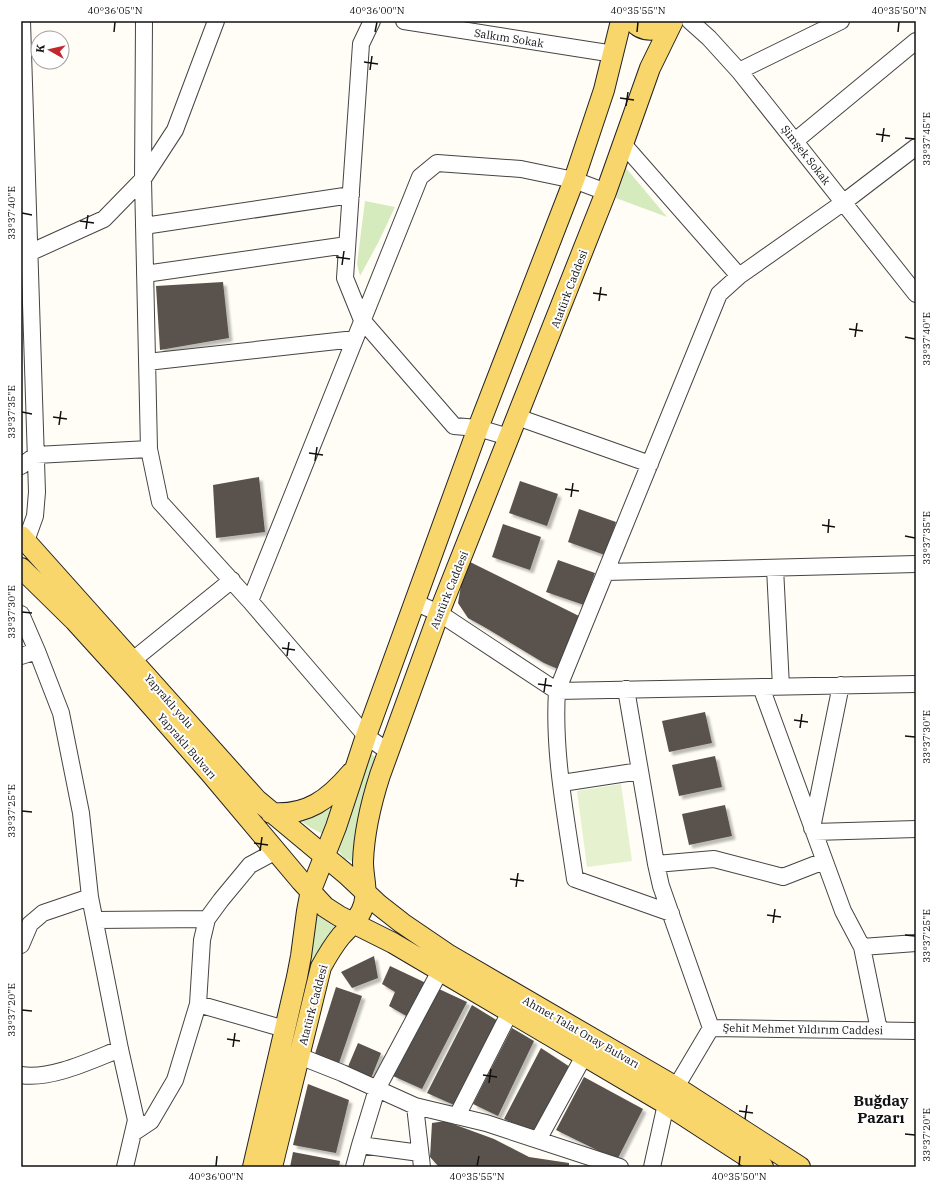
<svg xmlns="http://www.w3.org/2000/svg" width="937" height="1188" font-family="'IBM Plex Serif',serif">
  <defs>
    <filter id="shadow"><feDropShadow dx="3.5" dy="3.5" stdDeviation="1" flood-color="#0004"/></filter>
  </defs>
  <rect width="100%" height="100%" fill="#fffdf5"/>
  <path fill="#d5ebbd" d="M626,168L667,217L616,198Z
    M365,201L395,207L379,241L360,276L357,264Z
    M370,754L376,757C363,789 357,823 354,858L353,861H351L344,858L337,849Z
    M333,803L323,834L311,828L301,821L313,815Z
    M316,913L336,928L315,955L310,965L293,1048L290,1047Z"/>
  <path fill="#e6f2cf" d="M621,784L632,861L587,867L577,791Z"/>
  <path fill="#5a524d" filter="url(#shadow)" d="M223,282L229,338L160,350L156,286Z
    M259,477L265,532L216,538L213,485Z
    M520,481L558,494L547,526L509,513Z
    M579,509L616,522L605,555L568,542Z
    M503,524L541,537L530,570L492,557Z
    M558,560L595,573L584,605L546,592Z
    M468,561L579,616L558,669L544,663L486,628L468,618L458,603L462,579Z
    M705,712L712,743L669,752L662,721Z
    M715,756L722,787L679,796L672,765Z
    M725,805L732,836L689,845L682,814Z
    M374,956L378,978L352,988L341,972Z
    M390,966L426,983L408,1017L389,1006L395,992L382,984Z
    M336,987L362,996L338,1066L314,1057Z
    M439,989L467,1002L422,1089L393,1076Z
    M472,1005L498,1021L454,1105L427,1093Z
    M512,1028L534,1041L498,1116L473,1104Z
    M358,1043L381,1053L370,1081L347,1069Z
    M541,1048L570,1067L535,1134L504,1119Z
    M584,1077L643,1109L617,1160L556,1130Z
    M308,1084L349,1100L336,1153L293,1145Z
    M445,1121L494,1139L529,1157L569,1163V1167H439L430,1157L432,1123Z
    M293,1152L340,1161L339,1167H290Z"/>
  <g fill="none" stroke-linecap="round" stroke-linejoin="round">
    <g stroke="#444" stroke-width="18">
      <path id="minor" d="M22,21L37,492L35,516L26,541
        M144,21L143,179L149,449L160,502L250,601L366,736L389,752
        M372,21L361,44L345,278L362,320L454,426L478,428L509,437
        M404,21L614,54
        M690,21L709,38L739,71L916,294
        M739,71L841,21
        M795,141L916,41
        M624,145L739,276
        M144,226L351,195
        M21,252L29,253L104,219L143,179L175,130L216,21
        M145,274L347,245
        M147,362L355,339
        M517,417L650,464
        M21,466L36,455L149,449
        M775,568L781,687
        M606,572L916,564
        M250,601L420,177L437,163L521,169L574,180L606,192
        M414,602L439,613L557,691L916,684
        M21,614L37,651L61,713L81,813L90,897L120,1049L136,1120L125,1167
        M21,656L37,651
        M133,660L232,580
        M761,687L843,911L862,947L879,1030
        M626,689L656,864L661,886L711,1028
        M562,783L640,771
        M812,828L841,685
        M814,832L916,829
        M656,864L714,859L783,877L824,861
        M671,913L575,879C566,817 553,753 557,691L719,294L739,276L844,202L916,147
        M95,920L207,919
        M21,945L30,924L43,913L90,897
        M862,947L916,943
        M198,1004L285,1029
        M299,1056L342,1073L415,1106L486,1123L620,1167
        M21,1075C51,1080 92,1060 120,1049
        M676,1087L711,1028L916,1031
        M415,1106L422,1167
        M457,1116L510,1012
        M133,1133L151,1121L175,1080L198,1004L202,940L207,919L221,900L250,865L276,851
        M538,1140L584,1056
        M360,1145L420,1153
        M354,1167L360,1145L377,1089L440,971
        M652,1167L666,1104"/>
    </g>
    <g stroke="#222" stroke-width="22">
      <path id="major" d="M633,21C643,34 661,31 672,21
        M21,536L257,800L346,874L379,905L402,923L449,955L676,1087L800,1167
        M21,568L75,621L134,686L211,774L301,881L325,907L339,916L393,943L666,1104L763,1167
        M271,813C307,816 329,799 351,773
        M253,1167L297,977L301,956L307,911L311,890L336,827L366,736L478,428L574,180L604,90L621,21
        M272,1167L321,967C327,956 333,946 341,936C350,926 361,917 364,904C368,891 363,876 363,862C364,833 371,803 380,775L439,613L606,192L650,68L673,21"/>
    </g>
    <use href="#minor" stroke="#fff" stroke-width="16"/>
    <use href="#major" stroke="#f9d66b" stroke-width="20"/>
  </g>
  <path fill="none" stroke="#111" stroke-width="1.5" d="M114,32L115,22M375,32L377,22M637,32L638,22M898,32L899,22M364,62L378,64M370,70L372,56M620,98L634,100M626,106L628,92M876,134L890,136M905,138L915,139M882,142L884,128M22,213L32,215M80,221L94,223M86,229L88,215M336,257L350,259M342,265L344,251M593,293L607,295M599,301L601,287M849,329L863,331M855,337L857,323M905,337L915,339M22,412L32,414M53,417L67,419M59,425L61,411M309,453L323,455M315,461L317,447M565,489L579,491M571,497L573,483M822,525L835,527M828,533L829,519M905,536L915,538M22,612L32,613M282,648L295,650M287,656L289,642M538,684L552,686M544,692L546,678M794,720L808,722M800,728L802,714M905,736L915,737M22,811L32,812M254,843L268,845M260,851L262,837M510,879L524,881M516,887L518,873M767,915L781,917M773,923L775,909M905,935L915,936M22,1010L32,1011M227,1039L240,1041M233,1047L235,1033M483,1075L497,1077M489,1083L491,1069M739,1111L753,1113M745,1119L747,1105M905,1134L915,1135M216,1166L217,1156M477,1166L479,1156M739,1166L740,1156"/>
  <g text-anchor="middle" stroke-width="4" stroke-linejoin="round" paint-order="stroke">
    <g font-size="11" fill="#111" stroke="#fff">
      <text transform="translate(509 38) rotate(9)" y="4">Salkım Sokak</text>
      <text transform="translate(806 155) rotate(52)" y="4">Şimşek Sokak</text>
      <text transform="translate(569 289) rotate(-69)" y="4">Atatürk Caddesi</text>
      <text transform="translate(449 590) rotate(-68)" y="4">Atatürk Caddesi</text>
      <text transform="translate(169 701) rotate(49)" y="4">Yapraklı yolu</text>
      <text transform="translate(187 746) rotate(49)" y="4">Yapraklı Bulvarı</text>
      <text transform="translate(313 1005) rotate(-75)" y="4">Atatürk Caddesi</text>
      <text transform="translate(803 1029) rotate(1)" y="4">Şehit Mehmet Yıldırım Caddesi</text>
      <text transform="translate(581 1032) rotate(30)" y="4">Ahmet Talat Onay Bulvarı</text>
    </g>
    <g font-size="15" font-weight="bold" fill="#111" stroke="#fff">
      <text x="881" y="1106">Buğday<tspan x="881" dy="17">Pazarı</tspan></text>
    </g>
  </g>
  <rect width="937" height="1188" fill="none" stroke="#ffffff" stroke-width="44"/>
  <g transform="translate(50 50) rotate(278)"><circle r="19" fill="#ffffff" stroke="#a0a0a0"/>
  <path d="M0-3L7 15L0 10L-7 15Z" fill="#c4262e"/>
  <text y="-6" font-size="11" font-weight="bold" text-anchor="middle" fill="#111111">K</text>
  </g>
  <rect x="22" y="22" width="893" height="1144" fill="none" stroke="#111" stroke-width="1.5"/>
  <g font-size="10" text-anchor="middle" fill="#111">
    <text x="115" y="14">40°36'05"N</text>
    <text x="377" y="14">40°36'00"N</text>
    <text x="638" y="14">40°35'55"N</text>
    <text x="899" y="14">40°35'50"N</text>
    <text transform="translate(926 139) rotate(-90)" y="4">33°37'45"E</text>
    <text transform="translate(11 213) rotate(-90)" y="4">33°37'40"E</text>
    <text transform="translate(926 339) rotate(-90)" y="4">33°37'40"E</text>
    <text transform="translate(11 412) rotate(-90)" y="4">33°37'35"E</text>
    <text transform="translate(926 538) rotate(-90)" y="4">33°37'35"E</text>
    <text transform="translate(11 612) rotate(-90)" y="4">33°37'30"E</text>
    <text transform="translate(926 737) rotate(-90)" y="4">33°37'30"E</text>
    <text transform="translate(11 811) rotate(-90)" y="4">33°37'25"E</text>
    <text transform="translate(926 936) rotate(-90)" y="4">33°37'25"E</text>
    <text transform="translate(11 1010) rotate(-90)" y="4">33°37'20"E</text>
    <text transform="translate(926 1135) rotate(-90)" y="4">33°37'20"E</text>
    <text x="216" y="1180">40°36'00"N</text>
    <text x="477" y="1180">40°35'55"N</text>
    <text x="739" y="1180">40°35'50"N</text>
  </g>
</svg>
